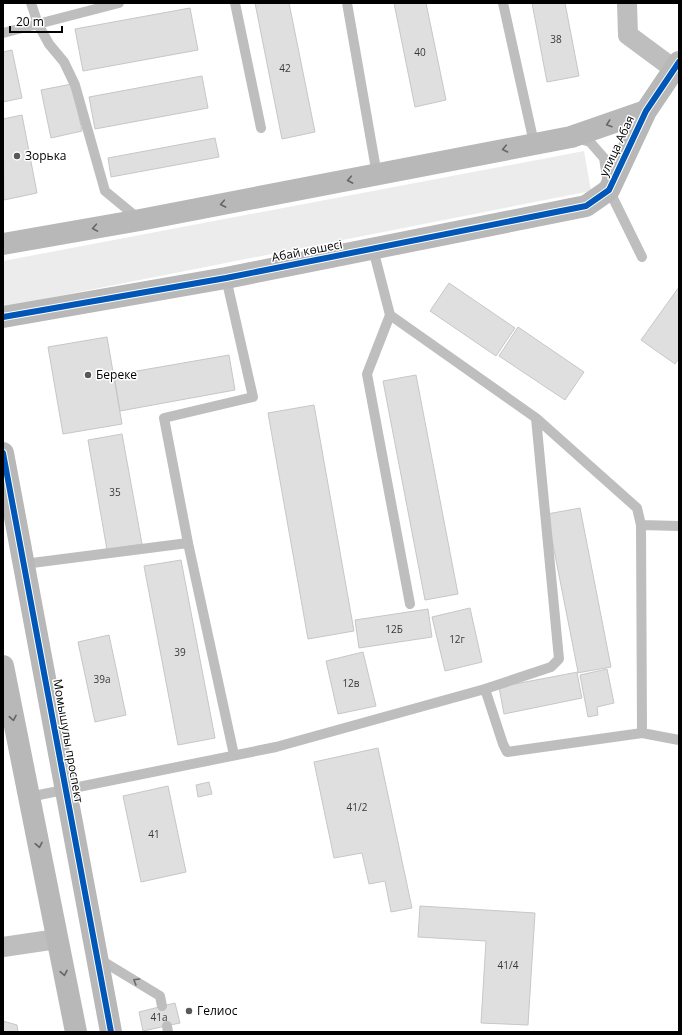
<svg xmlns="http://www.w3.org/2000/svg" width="682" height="1035" font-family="'Open Sans',sans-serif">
  <rect width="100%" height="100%" fill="#fff"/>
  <path fill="#ececec" d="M584,151L591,191L3,307V261Z"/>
  <path fill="#dfdfdf" stroke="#c7c7c7" d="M255,3H289L315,132L282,139Z
    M394,3H426L446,100L415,107Z
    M532,3H565L579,76L547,82Z
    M190,8L198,50L83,71L75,29Z
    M12,50L22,98L3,102V52Z
    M202,76L208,108L95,129L89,97Z
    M72,84L82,131L51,138L41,90Z
    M22,115L37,193L4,200L3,119Z
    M215,138L219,157L111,177L108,158Z
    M449,283L515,328L496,356L430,311Z
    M679,287V358L675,364L641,340Z
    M518,327L584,372L565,400L499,356Z
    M107,337L122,424L63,434L48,347Z
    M229,355L235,390L120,411L114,375Z
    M416,375L458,594L425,600L383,381Z
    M314,405L354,631L308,639L268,413Z
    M122,434L142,544L107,550L88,440Z
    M580,508L611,667L577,673L582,698L504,714L499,687L578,672L547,514Z
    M181,560L215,738L178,745L144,566Z
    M470,608L482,662L445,671L432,617Z
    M428,609L432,637L359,648L355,620Z
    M109,635L126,715L95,722L78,642Z
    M363,652L376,706L338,714L326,661Z
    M607,669L614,703L597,707L598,715L588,717L580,675Z
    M378,748L412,908L391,912L385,881L369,884L362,853L334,858L314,762Z
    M209,782L212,794L198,797L196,785Z
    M168,786L186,872L141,882L123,796Z
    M420,906L535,913L528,1025L481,1023L486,941L418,937Z
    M175,1003L180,1023L143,1031L139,1012Z
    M3,1021L17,1025L18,1032H3Z"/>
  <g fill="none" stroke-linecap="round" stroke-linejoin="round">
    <path stroke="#bebebe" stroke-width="10" d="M31,3L38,24L49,44L64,62L75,85L105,191L139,219
      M235,3L261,128
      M347,3L377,175
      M503,3L534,143
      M3,33L119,3
      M577,138L590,142L604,158L609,190L642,257
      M373,249L390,315L536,418L637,508L641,525L642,733L507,752L503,744L485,689L551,667L559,659L536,418
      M390,315L367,374L410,604
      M641,525L679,526
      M188,543L234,755
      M24,564L188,543L164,418L253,397L226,278
      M642,733L679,740
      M29,797L276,747L485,689
      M99,959L160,996L162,1006
      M167,1026L168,1032"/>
    <path stroke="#bebebe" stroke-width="20" d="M627,3L628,35L674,69
      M3,947L57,939"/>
    <path stroke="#b8b8b8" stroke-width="22" d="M3,244L140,220L571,137L646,111
      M3,317L226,278L586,206L609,190L646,111L679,62
      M3,453L111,1032
      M3,666L76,1032"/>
    <g stroke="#fff" stroke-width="8">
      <path id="cycleway" d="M3,317L226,278L586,206L609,190L646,111L679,62
        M3,453L111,1032"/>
    </g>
    <use href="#cycleway" stroke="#0057b8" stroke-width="6"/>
  </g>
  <defs><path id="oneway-chevron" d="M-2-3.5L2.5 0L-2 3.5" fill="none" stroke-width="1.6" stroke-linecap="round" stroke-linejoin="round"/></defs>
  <g stroke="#656565">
    <use href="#oneway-chevron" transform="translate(609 124) rotate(161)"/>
    <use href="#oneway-chevron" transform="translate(505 149) rotate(168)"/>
    <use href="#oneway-chevron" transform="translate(350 180) rotate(169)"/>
    <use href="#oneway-chevron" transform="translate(223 204) rotate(169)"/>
    <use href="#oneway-chevron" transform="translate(95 228) rotate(170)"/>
    <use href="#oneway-chevron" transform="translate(13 718) rotate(79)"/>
    <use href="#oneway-chevron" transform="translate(39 845) rotate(79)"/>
    <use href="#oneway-chevron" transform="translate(64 973) rotate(79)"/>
  </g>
  <use stroke="#686868" href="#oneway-chevron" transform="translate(136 981) rotate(-149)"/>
  <g fill="#595959" stroke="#fff" stroke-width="1.5">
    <circle cx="17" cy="156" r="4"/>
    <circle cx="88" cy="375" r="4"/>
    <circle cx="189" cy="1011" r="4"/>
  </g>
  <g text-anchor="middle" stroke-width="3" stroke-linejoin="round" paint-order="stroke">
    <g font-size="10" fill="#383838">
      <text x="556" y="43">38</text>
      <text x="420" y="56">40</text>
      <text x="285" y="72">42</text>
      <text x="115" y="496">35</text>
      <text x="394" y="633">12Б</text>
      <text x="457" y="643">12г</text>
      <text x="180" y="656">39</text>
      <text x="102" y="683">39а</text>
      <text x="351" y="687">12в</text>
      <text x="357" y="811">41/2</text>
      <text x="154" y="838">41</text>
      <text x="508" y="969">41/4</text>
      <text x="159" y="1021">41а</text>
    </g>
    <g font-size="12" fill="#000" stroke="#fff">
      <text transform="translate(617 146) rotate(-65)" y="4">улица Абая</text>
      <text transform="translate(307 251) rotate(-11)" y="4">Абай көшесі</text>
      <text transform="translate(68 741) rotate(80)" y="4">Момышулы проспект</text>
    </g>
    <g font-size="12" fill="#000" stroke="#fff" text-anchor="start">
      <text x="25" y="160">Зорька</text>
      <text x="96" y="379">Береке</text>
      <text x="197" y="1015">Гелиос</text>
    </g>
  </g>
  <rect width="682" height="1035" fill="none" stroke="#000000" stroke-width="8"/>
  <path d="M10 26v6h52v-6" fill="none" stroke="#000000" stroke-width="2"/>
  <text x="16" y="26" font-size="12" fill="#000000" stroke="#ffffff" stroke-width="3" paint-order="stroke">20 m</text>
</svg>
